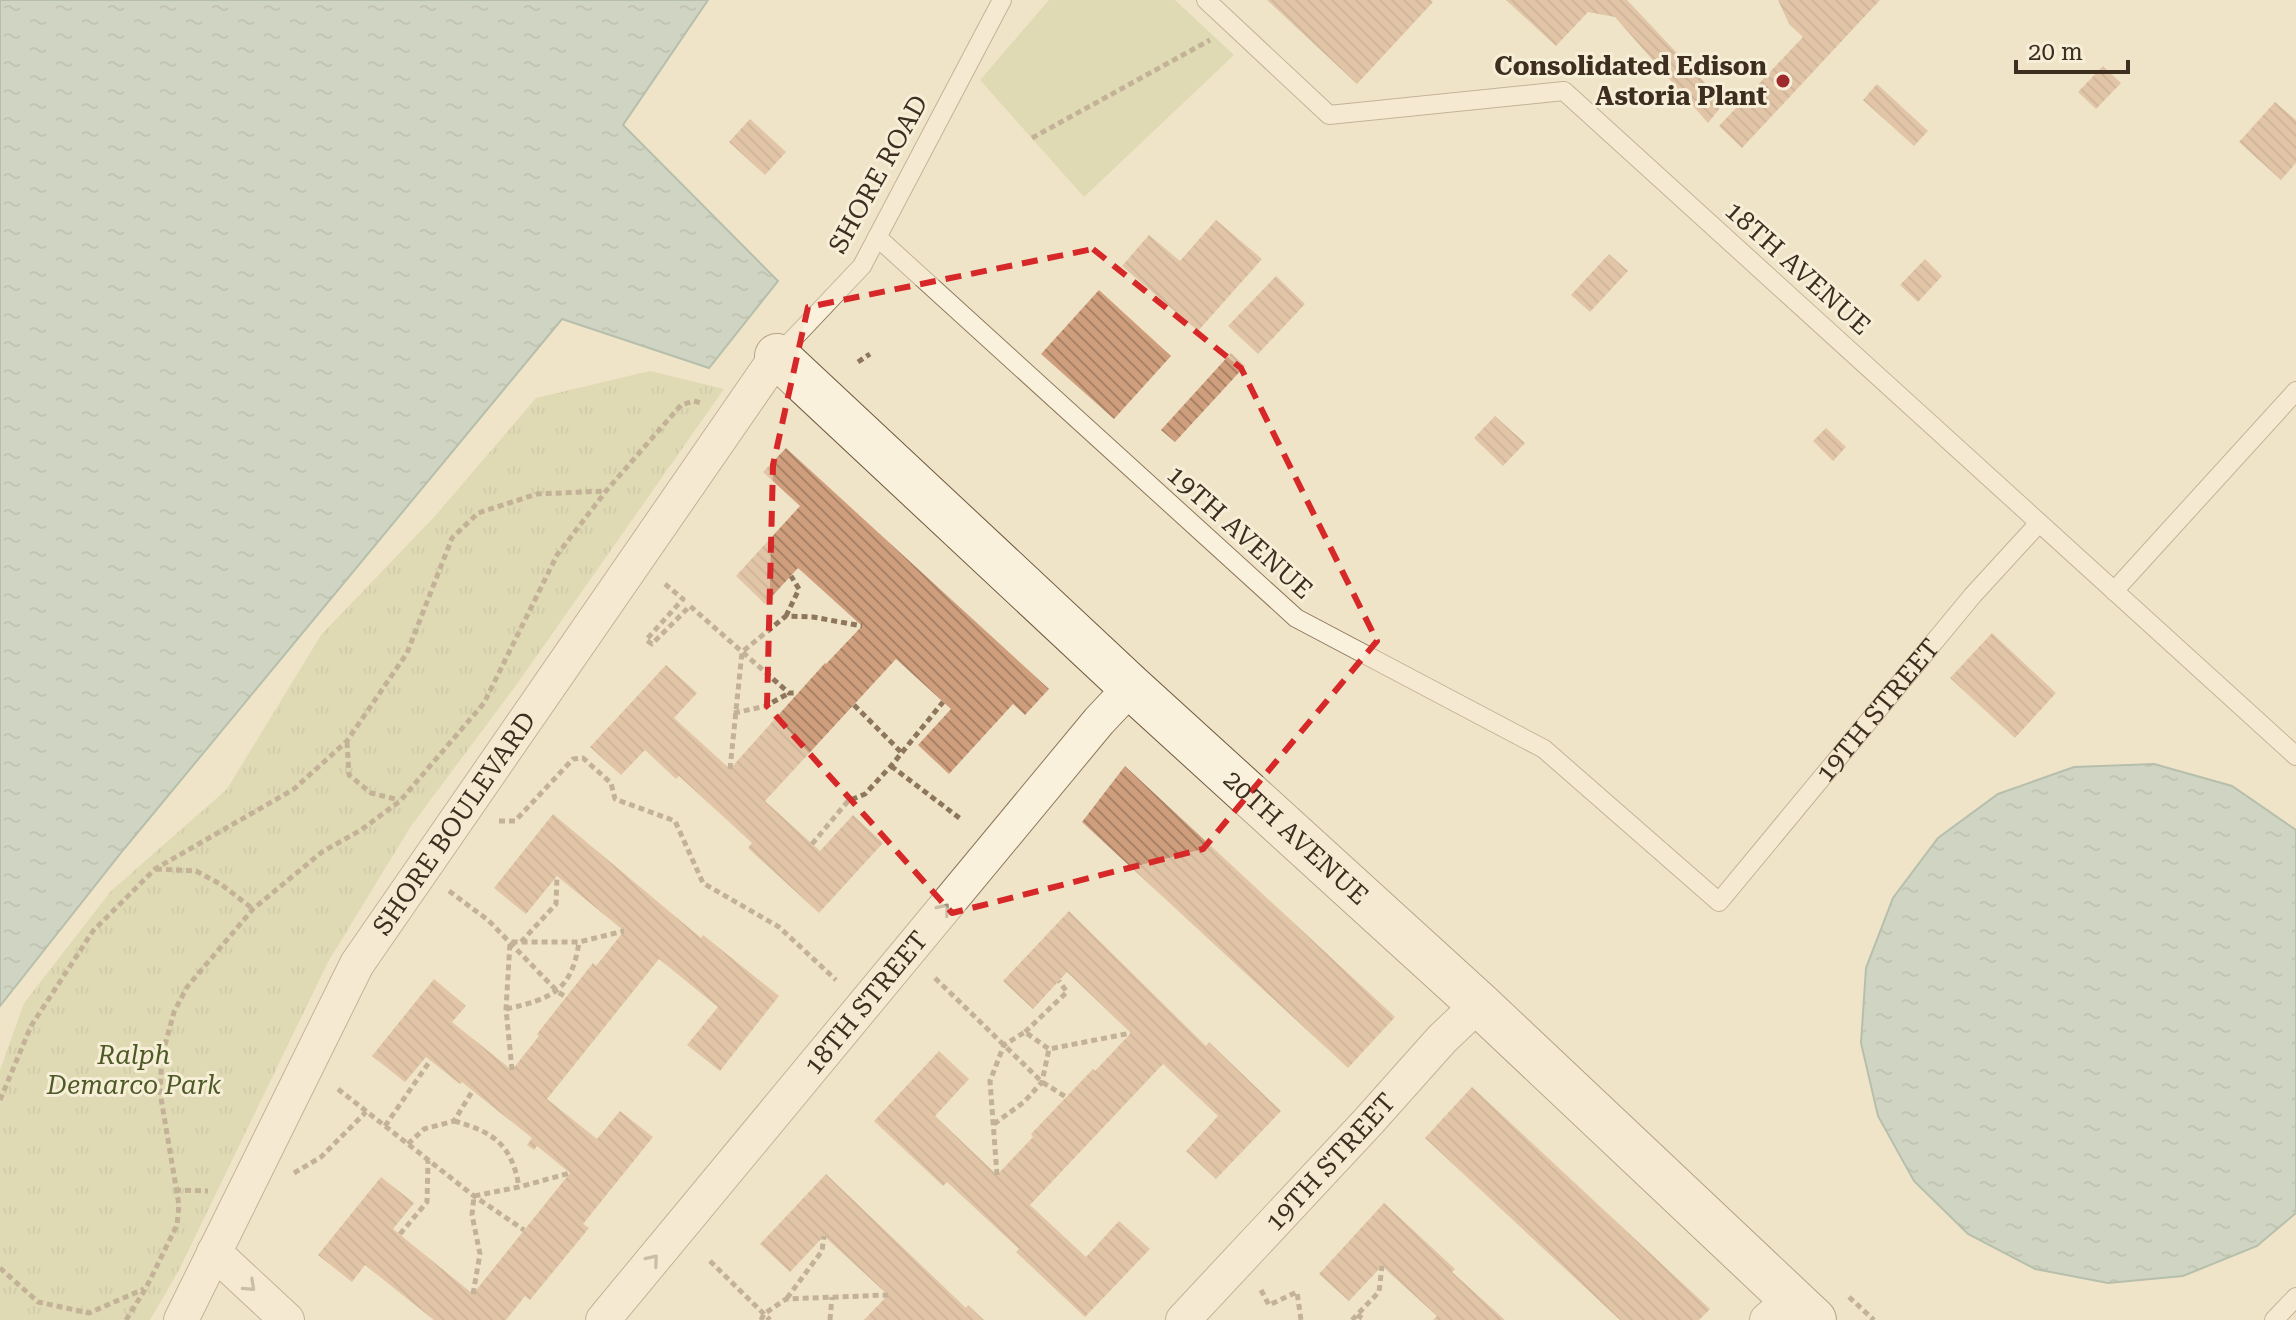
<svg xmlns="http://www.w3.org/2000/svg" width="2296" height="1320" font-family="'Roboto Serif',serif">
  <defs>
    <pattern id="park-tufts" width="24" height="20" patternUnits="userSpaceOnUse" patternTransform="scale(2)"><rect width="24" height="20" fill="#c9cf9b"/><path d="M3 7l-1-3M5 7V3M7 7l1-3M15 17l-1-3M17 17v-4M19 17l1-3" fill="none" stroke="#aeb285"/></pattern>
    <pattern id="water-ripples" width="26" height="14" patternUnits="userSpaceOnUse" patternTransform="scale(2)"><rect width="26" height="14" fill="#a9c4bc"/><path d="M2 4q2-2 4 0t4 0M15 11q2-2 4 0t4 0" fill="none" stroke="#8ba098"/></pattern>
    <pattern id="building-back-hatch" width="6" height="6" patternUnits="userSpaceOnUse" patternTransform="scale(2)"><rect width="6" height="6" fill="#cf9f7d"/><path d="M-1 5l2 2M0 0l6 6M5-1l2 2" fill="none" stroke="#a98266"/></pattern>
  </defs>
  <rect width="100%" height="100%" fill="#f0e4c8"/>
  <path fill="#c9cf9b" d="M1049,0H1175L1234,55L1084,197L980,80Z"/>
  <path fill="url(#park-tufts)" d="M650,371L724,389L517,684L411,826L328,962L179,1270L150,1320H0V1070L24,1003L111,891L227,789L321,635L435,516L536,398Z"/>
  <path fill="url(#water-ripples)" stroke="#6f938a" stroke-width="2" d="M0,0H708L623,125L778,281L709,368L562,319L124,849L0,1006Z
    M2154,764L2232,786L2296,830V1213L2257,1246L2183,1276L2108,1283L2035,1269L1968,1234L1914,1181L1878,1116L1861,1043L1866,968L1893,898L1938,838L1998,794L2074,767Z"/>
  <path fill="url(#building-back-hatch)" d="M1267,0H1431L1433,2L1357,84Z
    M1506,0H1627L1724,103L1708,123L1615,17L1588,12L1556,46Z
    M1778,0H1880L1742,148L1719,126L1803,37L1789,24Z
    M2103,66L2121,83L2096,109L2078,92Z
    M1877,84L1928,131L1914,146L1863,100Z
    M2275,102L2296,120V163L2281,180L2239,142Z
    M750,119L786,152L765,175L729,142Z
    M1216,220L1262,259L1198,331L1122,266L1149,235L1180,261Z
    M1609,254L1628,271L1590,312L1571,295Z
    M1925,259L1942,276L1918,302L1900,285Z
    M1276,276L1305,304L1258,354L1228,326Z
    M1099,290L1171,356L1114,419L1041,354Z
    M1231,353L1245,366L1175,442L1161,430Z
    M1495,416L1525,443L1503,466L1474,438Z
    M1826,428L1846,447L1833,461L1813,441Z
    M786,448L1049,689L1025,715L1013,704L949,774L918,745L951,709L896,659L765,801L820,851L853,815L883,843L819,913L748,848L752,843L679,776L676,779L645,750L621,775L590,747L666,665L697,693L674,718L730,769L825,663L826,664L862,626L798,568L765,604L736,576L800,506L763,472Z
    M1992,633L2056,693L2015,738L1950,678Z
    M1125,766L1395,1017L1348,1068L1082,822Z
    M553,814L701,938L703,935L779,996L720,1071L687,1045L718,1007L659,959L547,1099L597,1139L620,1111L653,1137L583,1224L589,1228L530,1300L525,1296L506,1320H434L365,1265L352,1282L318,1255L381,1177L414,1203L393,1229L473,1294L570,1173L537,1146L534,1150L527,1145L532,1138L462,1082L460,1084L426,1057L405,1082L372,1056L434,979L466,1006L452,1022L512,1070L539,1036L537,1034L593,963L596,966L624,931L557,876L526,914L494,888Z
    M1069,911L1206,1046L1209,1042L1281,1111L1216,1179L1186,1151L1218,1116L1163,1064L1030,1205L1086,1257L1119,1221L1150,1249L1085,1317L1016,1252L1019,1249L947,1182L943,1186L874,1121L939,1051L969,1079L935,1116L997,1175L1033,1137L1031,1134L1093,1069L1095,1071L1131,1033L1067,972L1033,1009L1003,981Z
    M1472,1087L1710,1309L1699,1320H1620L1425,1138Z
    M826,1174L966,1308L968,1305L984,1320H864L888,1295L824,1236L790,1272L760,1244Z
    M1384,1203L1455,1269L1452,1272L1505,1320H1433L1437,1316L1382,1266L1349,1301L1319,1274Z"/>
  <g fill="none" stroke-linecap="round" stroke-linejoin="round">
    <g stroke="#8d765c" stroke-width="20">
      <g id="lane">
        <path d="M1206,0L1329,115L1564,91L2296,756"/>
        <path id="s1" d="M877,237L1296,618L1544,749L1719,902L1973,595L2039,523"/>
        <path d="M777,356L862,266L1002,0"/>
        <path d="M2114,591L2296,391"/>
        <path d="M2274,1320L2296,1297"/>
      </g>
    </g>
    <g stroke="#8d765c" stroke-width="36">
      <g id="street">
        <path d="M214,1252L287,1320"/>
        <path id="s2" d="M181,1320L357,964L777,356"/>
        <path id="s3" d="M603,1320L1099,721L1131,687"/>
        <path id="s4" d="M1183,1320L1368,1122L1442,1039L1479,1004"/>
        <path d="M1767,1320L1791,1299"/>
      </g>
    </g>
    <g stroke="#6f573f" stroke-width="46">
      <g id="secondary">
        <path id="s5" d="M777,356L1131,687L1479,1004L1814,1320"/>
      </g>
    </g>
    <path stroke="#8d765c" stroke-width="5" stroke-dasharray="6 4" stroke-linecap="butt" d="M1032,138L1210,40
      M858,362L870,354
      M665,584L683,599L646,640L652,644L690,606L789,693H797
      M786,616L799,589L791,576
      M854,705L902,753
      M734,713L766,706L789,693
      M347,742L349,775L371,793L399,800
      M891,766L962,820
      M730,769L742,652L786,616L813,617L862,626
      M499,821H515L573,759L583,758L611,783L615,799L675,821L703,883L779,927L836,980
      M812,844L848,801L865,794L891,766L943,702
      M156,869L196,871L222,885L253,909
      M449,891L488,920L558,992L566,997
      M521,942L556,904L557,876
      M935,978L1042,1082L1066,1097
      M506,1009C551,999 572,991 579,942
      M1025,1032L1067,992L1059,981
      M512,1070L506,1009L510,942H579L624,931
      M338,1089L474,1196L524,1230
      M0,1100L31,1026L93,931L155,869L294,789L347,741L407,653L452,538L478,513L537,494L605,491
      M454,1121C494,1132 512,1145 519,1187
      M994,1124L1024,1102L1042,1082L1049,1049
      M385,1126L430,1061
      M408,1144L424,1129L454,1121L473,1090
      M294,1173L321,1157L366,1112
      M997,1175L990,1081L1004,1045L1025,1032L1049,1049L1131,1033
      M175,1190L208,1191
      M400,1234L427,1202L428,1161
      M710,1261L770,1320
      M0,1268L38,1302L89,1313L144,1289
      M1261,1290L1269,1305L1297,1292L1301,1320
      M473,1294L480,1254L472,1215L474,1196L519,1187L570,1173
      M1849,1297L1874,1320
      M787,1298L822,1251L824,1236
      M1357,1315L1365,1320
      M126,1320L146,1288L177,1225L179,1205L160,1092L162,1056L174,1012L187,987L253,909L322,852L361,830L400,801L484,703L557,555L606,491L681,405L694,401L701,403
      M761,1320L764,1314L786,1299L888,1295
      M830,1320L832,1297
      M1352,1320L1379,1292L1382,1266"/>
    <use href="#lane" stroke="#faf1dc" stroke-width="18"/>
    <use href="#street" stroke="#faf1dc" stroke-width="34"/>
    <use href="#secondary" stroke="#faf1dc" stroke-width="44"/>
  </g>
  <defs><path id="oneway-chevron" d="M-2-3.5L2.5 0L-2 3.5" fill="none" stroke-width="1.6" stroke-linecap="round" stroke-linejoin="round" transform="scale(2)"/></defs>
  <g stroke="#9c907e">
    <use href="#oneway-chevron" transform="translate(944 909) rotate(-50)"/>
    <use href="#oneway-chevron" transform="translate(653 1260) rotate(-50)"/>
    <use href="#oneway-chevron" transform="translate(250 1286) rotate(43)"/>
  </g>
  <path d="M0 0H2296V1320H0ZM1093,249L1241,368L1377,641L1203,849L952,913L767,706L773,465L808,307Z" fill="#f0e4c8" fill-opacity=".55" fill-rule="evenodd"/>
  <path fill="none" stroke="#d62828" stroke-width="6" stroke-dasharray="16 10" stroke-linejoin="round" d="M1093,249L1241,368L1377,641L1203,849L952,913L767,706L773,465L808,307Z"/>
  <circle fill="#9e2a2b" stroke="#f7eed8" stroke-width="3" cx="1783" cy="81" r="8"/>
  <g text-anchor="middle" stroke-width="6" stroke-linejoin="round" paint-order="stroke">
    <g font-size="26" font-weight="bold" fill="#3d2e20" stroke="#f7eed8" text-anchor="end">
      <text x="1767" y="75">Consolidated Edison<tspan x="1767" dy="30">Astoria Plant</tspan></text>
    </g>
    <g font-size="26" fill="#3d2e20" stroke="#f7eed8">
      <text transform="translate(878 174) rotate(-61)" y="9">SHORE ROAD</text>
      <text transform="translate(1798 268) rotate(42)" y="9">18TH AVENUE</text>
      <text transform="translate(1240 532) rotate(42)" y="9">19TH AVENUE</text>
      <text dy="9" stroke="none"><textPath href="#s1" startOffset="1328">19TH STREET</textPath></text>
      <text dy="9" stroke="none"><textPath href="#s2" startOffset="568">SHORE BOULEVARD</textPath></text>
      <text dy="9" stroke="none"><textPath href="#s5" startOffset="708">20TH AVENUE</textPath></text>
      <text dy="9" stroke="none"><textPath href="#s3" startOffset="412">18TH STREET</textPath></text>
      <text dy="9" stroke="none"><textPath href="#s4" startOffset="216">19TH STREET</textPath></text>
    </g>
    <g font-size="26" font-style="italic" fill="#4d5a26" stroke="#f7eed8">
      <text x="134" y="1064">Ralph<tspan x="134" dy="30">Demarco Park</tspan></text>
    </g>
  </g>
  <path d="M2016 60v12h112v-12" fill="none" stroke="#3d2e20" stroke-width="4"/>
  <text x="2028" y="60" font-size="24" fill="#3d2e20" stroke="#f7eed8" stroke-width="6" paint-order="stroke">20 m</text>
</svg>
